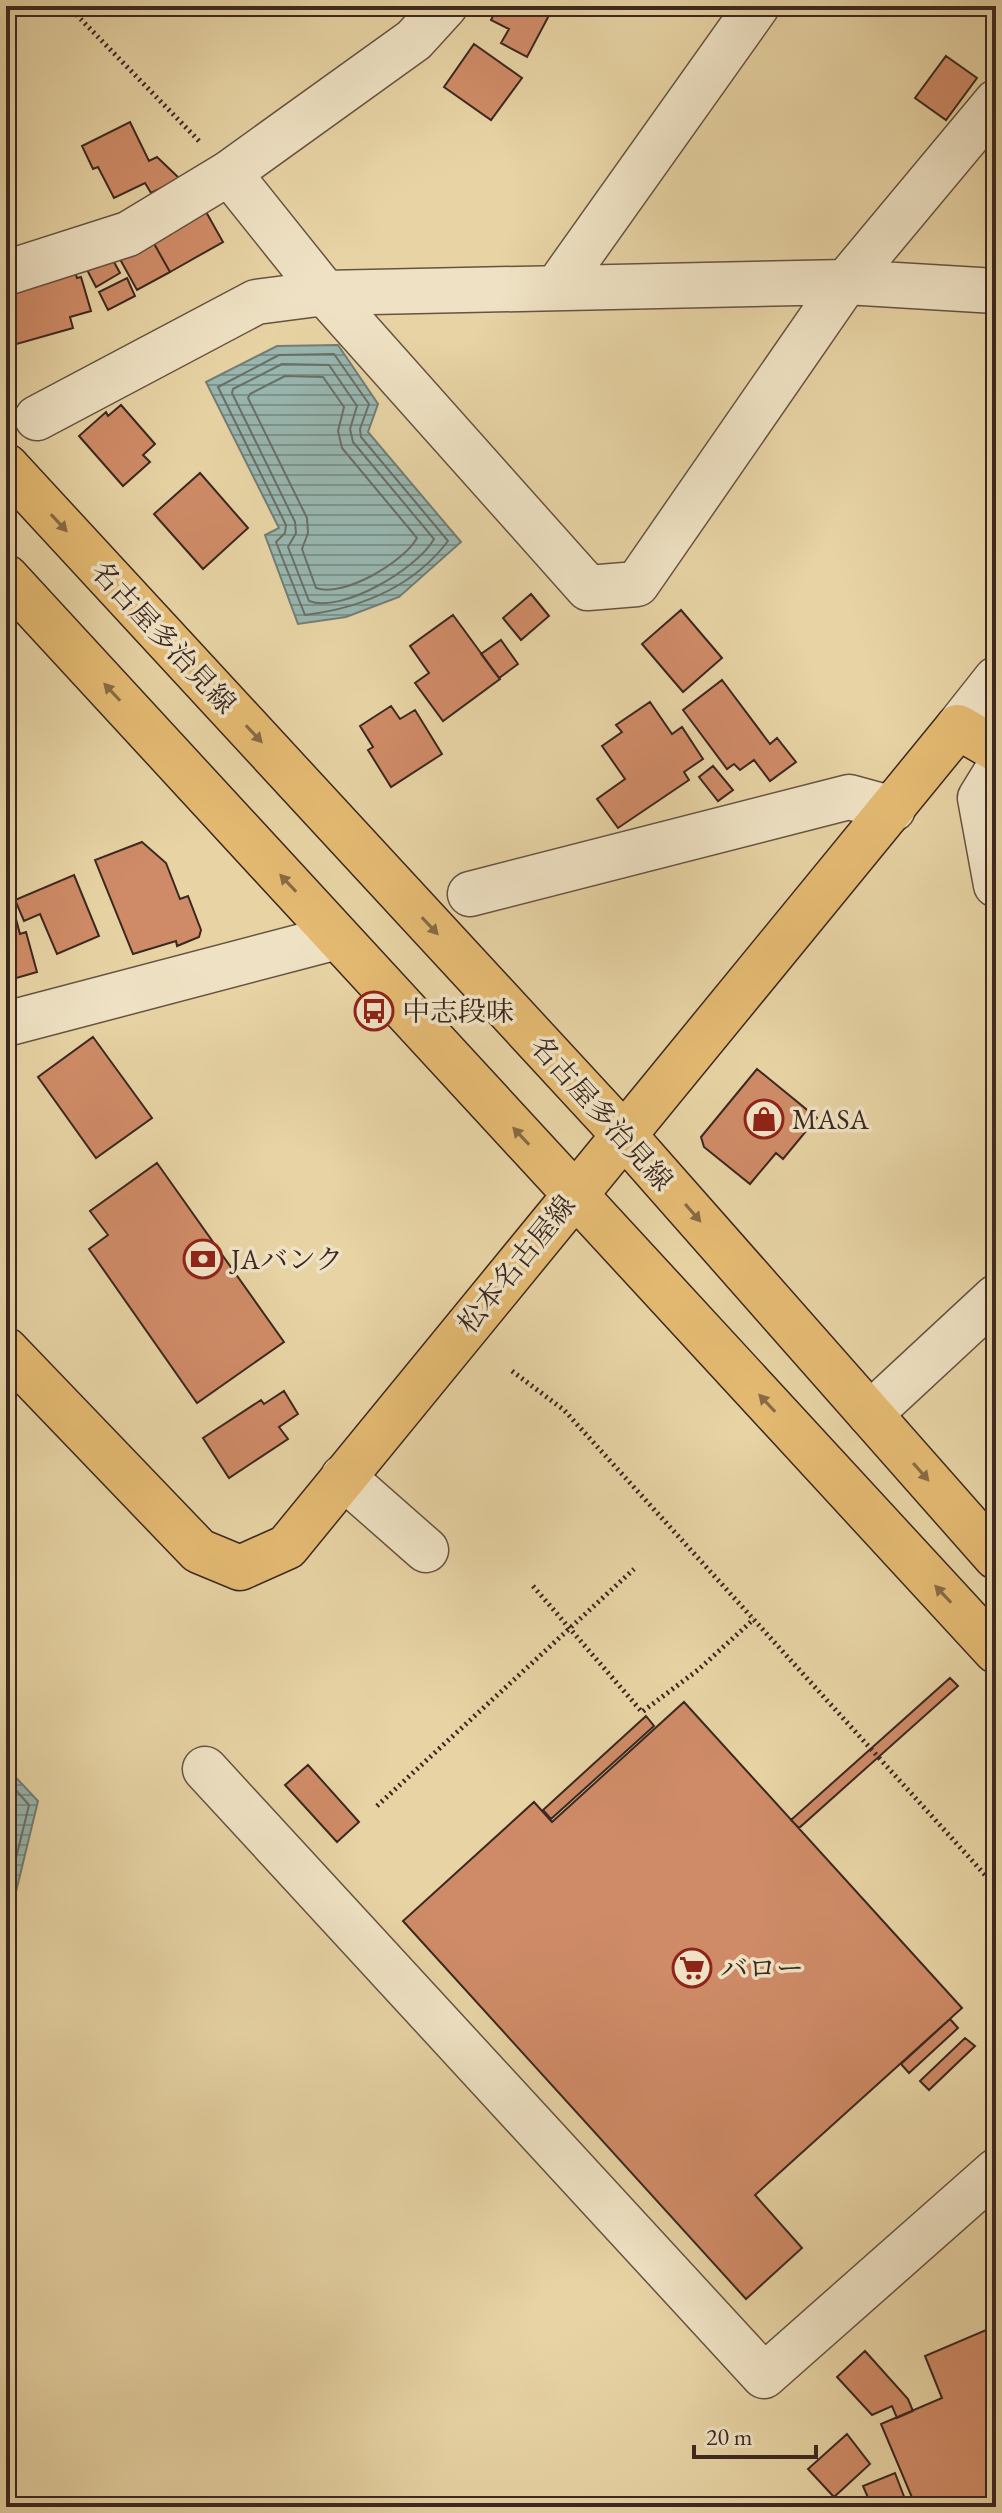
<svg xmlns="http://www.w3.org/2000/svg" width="1002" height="2513" font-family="'EB Garamond','Noto Serif JP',serif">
  <defs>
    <pattern id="water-rules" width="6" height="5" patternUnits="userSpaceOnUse" patternTransform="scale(2)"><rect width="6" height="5" fill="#98b6af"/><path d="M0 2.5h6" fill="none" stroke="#7d948e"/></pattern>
  </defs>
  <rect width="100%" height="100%" fill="#e7d3a4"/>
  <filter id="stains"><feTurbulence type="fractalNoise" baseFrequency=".0025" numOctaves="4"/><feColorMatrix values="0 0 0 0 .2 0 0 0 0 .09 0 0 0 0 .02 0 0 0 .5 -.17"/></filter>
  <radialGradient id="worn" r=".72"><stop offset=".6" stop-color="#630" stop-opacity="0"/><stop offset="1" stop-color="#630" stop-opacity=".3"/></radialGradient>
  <path fill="url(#water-rules)" stroke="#737d76" stroke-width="2" d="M338,345L378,404L368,432L461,542L399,597L346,617L298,624L265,535L279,528L206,382L277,346Z
    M6,1767L38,1801L6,1933Z"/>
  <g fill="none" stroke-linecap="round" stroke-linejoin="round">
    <path stroke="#6a6f68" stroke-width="2" d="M334,354L369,404L360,429L361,437L448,541C413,587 361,608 305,615L276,542L285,533L286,525L218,387L279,355Z
      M282,364L329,365L357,406L350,429L353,442L434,539C418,568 342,614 309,601L288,547L296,533L295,522L232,393L233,389Z
      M285,376L323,377L344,407L338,431L342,448L417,538C404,562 343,598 316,588L302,549L308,533L307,518L248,398L250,394Z
      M6,1779L29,1805L6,1899"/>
  </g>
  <path fill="#cf8b67" stroke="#3c2821" stroke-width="2" d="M498,6H554L527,57L501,43L509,29L491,20Z
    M474,44L522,78L491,120L444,87Z
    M946,56L977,78L946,120L915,98Z
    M130,122L149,161L157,157L180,179L151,193L145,183L114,198L98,167L93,169L82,146Z
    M205,210L223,242L170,272L152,240Z
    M152,240L170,272L137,290L116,252Z
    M109,253L120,273L96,287L85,266Z
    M74,269L77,278L81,277L91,311L70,317L73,328L6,347V294Z
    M127,278L135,296L108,310L99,292Z
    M121,405L155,444L143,455L150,462L123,486L79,436L106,412L108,416Z
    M200,473L248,528L203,569L154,514Z
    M531,594L549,616L521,640L503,618Z
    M681,610L722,658L683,692L642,644Z
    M453,615L500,679L443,721L415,683L429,673L410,646Z
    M501,640L518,664L499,678L481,654Z
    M722,680L770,744L777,738L796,762L770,781L754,760L740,770L734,764L727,769L683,710Z
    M650,702L672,734L682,727L703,759L684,772L689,780L618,828L597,799L625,779L602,746L622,732L616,725Z
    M391,706L400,719L415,710L442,754L391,787L368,750L373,747L360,726Z
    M713,766L733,790L718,801L699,777Z
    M142,842L166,863L180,899L188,896L201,930L199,937L177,946L176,941L133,954L95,860Z
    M74,875L99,936L57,954L40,914L24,921L15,900Z
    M13,908L20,934L26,932L37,972L6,981V910Z
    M93,1037L152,1118L96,1158L38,1077Z
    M757,1069L817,1118L783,1159L776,1153L750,1184L704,1147L701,1137Z
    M157,1163L284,1342L197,1403L89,1249L108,1235L90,1211Z
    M284,1391L298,1414L279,1427L288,1439L229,1478L203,1438L261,1400L264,1404Z
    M950,1678L958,1686L799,1828L791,1820Z
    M684,1702L962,2008L755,2195L802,2248L746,2299L403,1921L534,1802L552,1822Z
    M646,1716L654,1726L551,1819L543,1810Z
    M308,1765L359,1822L337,1842L285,1785Z
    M950,2019L958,2028L909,2073L901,2064Z
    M965,2038L975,2046L929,2090L920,2081Z
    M986,2330L996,2354V2461L987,2465L996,2486V2504L916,2507L881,2424L942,2398L925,2356Z
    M865,2351L908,2399L913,2411L897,2418L892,2406L872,2415L837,2377Z
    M847,2434L870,2464L834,2497L808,2469Z
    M895,2473L908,2507H872L863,2486Z"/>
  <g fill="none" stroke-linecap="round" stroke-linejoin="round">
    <g stroke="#675342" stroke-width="47">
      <path id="minor" d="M229,173L325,293L588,588L637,584L846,282L996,102
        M6,273L128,234L229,173L414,40L445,6
        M558,286L757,6
        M37,418L256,302L325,293L846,282L996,291
        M958,727L996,679
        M996,772L980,798L996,885
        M470,894L849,797L893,809
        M6,1024L337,937
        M870,1414L996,1297
        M343,1477L426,1550
        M205,1769L764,2376L996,2171"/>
    </g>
    <g stroke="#3c2821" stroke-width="47">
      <path id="major" d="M6,466L623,1134L996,1557
        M6,577L996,1651
        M6,1350L199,1551L240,1568L287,1547L958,727L996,749"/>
    </g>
    <path stroke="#3c2821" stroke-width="5" stroke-dasharray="2 4" stroke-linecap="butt" d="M68,6L201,143
      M512,1371L564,1410L996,1887
      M533,1586L642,1712L698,1670L754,1619
      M377,1806L634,1569"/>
    <use href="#minor" stroke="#efe2c4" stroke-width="44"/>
    <use href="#major" stroke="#e4ba72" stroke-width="44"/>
  </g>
  <defs><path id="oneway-solid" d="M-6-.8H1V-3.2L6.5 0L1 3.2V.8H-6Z" transform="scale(2)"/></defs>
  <g fill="#886a45">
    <use href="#oneway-solid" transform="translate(59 523) rotate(47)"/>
    <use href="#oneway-solid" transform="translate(112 692) rotate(-133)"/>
    <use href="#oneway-solid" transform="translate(254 734) rotate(47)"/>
    <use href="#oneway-solid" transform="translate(288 883) rotate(-133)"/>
    <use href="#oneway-solid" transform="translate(430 926) rotate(47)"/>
    <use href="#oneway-solid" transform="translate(521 1136) rotate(-133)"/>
    <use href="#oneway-solid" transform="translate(693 1213) rotate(49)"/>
    <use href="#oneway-solid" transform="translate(767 1403) rotate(-133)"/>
    <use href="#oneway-solid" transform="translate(921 1472) rotate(49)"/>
    <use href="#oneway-solid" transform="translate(943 1594) rotate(-133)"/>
  </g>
  <defs>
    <g id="bus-ring" transform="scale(2)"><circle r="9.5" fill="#efe2c4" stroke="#8f2418" stroke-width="1.5"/><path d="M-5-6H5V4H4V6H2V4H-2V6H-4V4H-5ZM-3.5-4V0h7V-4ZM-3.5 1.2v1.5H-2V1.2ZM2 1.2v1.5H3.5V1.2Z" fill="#8f2418"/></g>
    <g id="shop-ring" transform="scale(2)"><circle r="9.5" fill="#efe2c4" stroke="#8f2418" stroke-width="1.5"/><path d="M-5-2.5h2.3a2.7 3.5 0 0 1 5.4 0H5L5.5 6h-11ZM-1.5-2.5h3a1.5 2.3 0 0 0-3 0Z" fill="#8f2418"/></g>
    <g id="bank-ring" transform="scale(2)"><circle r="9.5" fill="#efe2c4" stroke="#8f2418" stroke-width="1.5"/><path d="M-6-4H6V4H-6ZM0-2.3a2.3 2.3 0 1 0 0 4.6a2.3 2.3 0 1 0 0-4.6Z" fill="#8f2418"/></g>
    <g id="supermarket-ring" transform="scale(2)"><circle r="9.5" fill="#efe2c4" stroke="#8f2418" stroke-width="1.5"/><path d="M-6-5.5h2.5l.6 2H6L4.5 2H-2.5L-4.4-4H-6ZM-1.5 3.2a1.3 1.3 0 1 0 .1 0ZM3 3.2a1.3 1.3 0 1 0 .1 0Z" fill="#8f2418"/></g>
  </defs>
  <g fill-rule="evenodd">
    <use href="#bus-ring" x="374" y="1011"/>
    <use href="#shop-ring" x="764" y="1119"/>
    <use href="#bank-ring" x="203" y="1259"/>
    <use href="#supermarket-ring" x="692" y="1968"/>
  </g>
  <g text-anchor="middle" stroke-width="7" stroke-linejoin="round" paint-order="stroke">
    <g font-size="28" fill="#3c2821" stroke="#efe2c4">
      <text transform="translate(164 637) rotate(47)" y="10">名古屋多治見線</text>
      <text transform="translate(602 1113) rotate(48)" y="10">名古屋多治見線</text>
      <text transform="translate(516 1264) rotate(-51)" y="10">松本名古屋線</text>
    </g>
    <g font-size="28" fill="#3c2821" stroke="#efe2c4" text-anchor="start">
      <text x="402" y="1021">中志段味</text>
      <text x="792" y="1129">MASA</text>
      <text x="231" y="1269">JAバンク</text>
      <text x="720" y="1978">バロー</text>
    </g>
  </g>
  <rect width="1002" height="2513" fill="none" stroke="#e7d3a4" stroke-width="32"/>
  <rect x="8" y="8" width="986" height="2497" fill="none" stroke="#3c2821" stroke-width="4"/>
  <rect x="16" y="16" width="970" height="2481" fill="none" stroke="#3c2821" stroke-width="2"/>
  <path d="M694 2445v12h122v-12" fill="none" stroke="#3c2821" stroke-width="4"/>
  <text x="706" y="2445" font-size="24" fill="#3c2821" stroke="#efe2c4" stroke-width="6" paint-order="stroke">20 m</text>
  <rect width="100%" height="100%" filter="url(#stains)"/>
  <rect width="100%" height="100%" fill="url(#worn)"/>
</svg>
